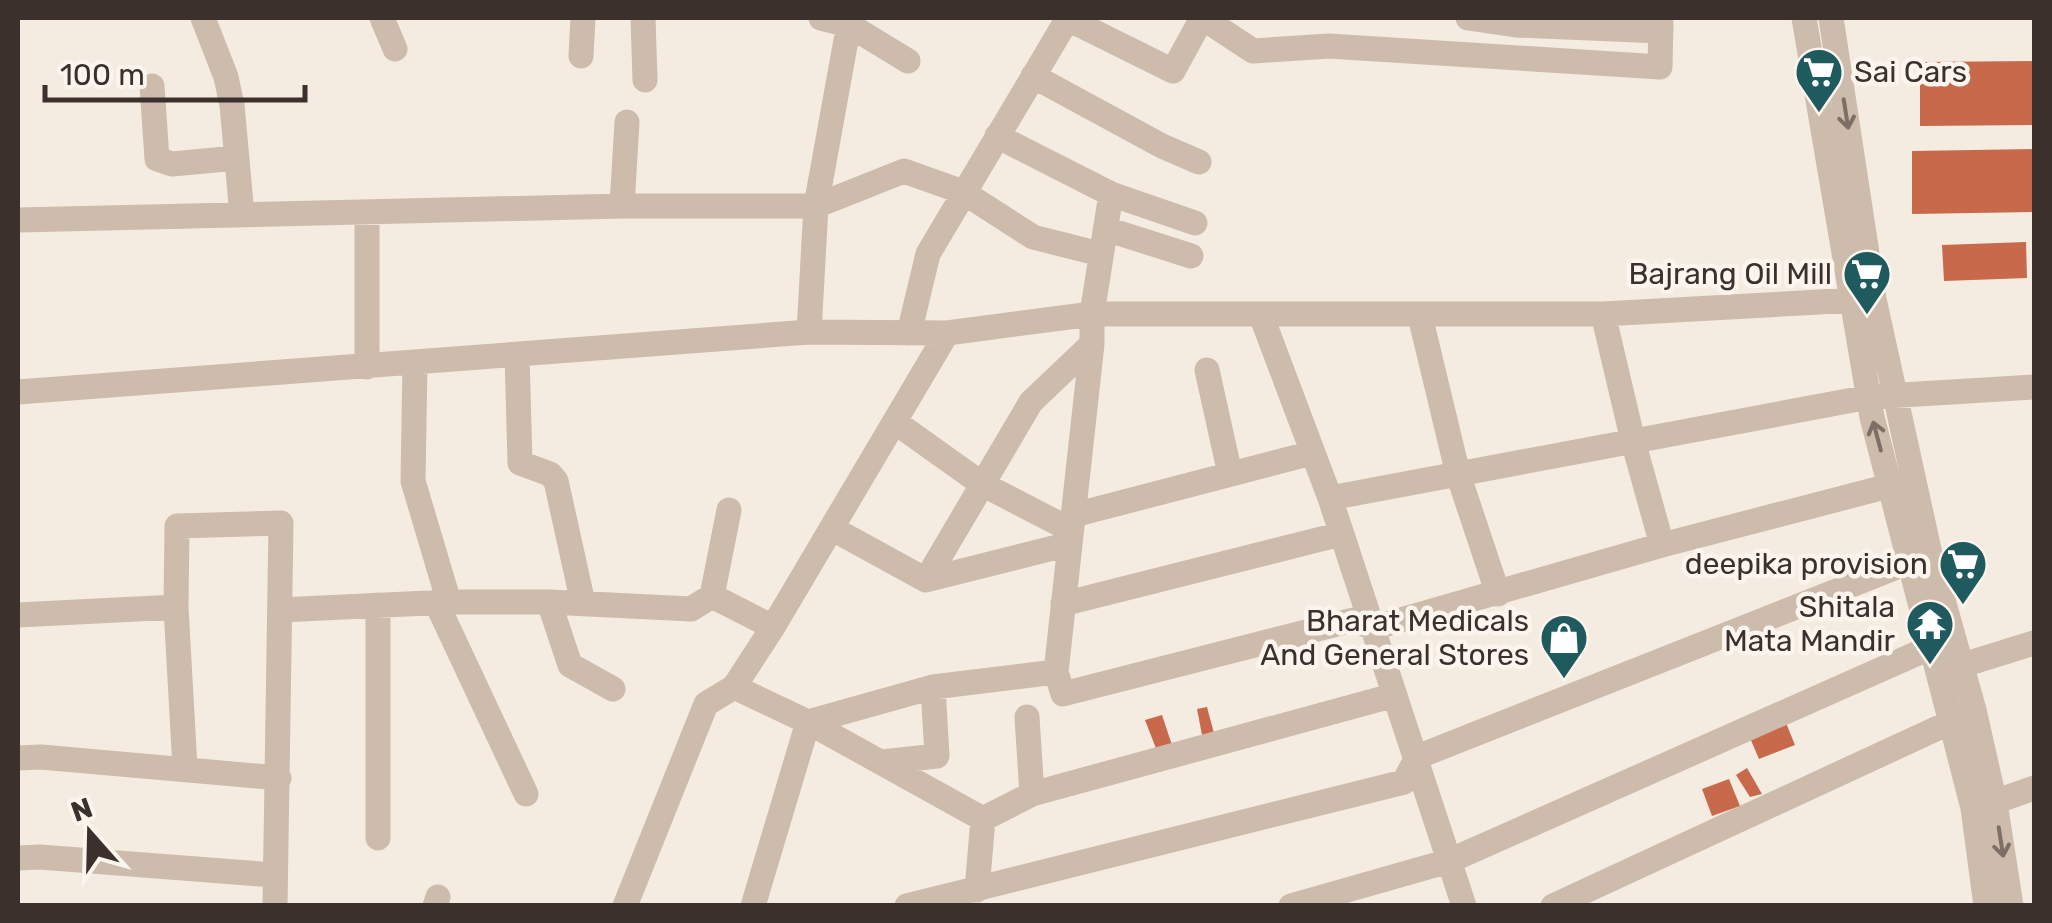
<svg xmlns="http://www.w3.org/2000/svg" width="2052" height="923" font-family="Rubik,sans-serif">
  <rect width="100%" height="100%" fill="#f4ebe1"/>
  <path fill="#c8694b" d="M2034,61V125L1920,126V62Z
    M2034,149V212L1912,214V151Z
    M2026,242L2027,278L1944,281L1942,245Z
    M1207,707L1215,737L1203,740L1197,709Z
    M1162,715L1173,748L1157,751L1145,720Z
    M1784,718L1795,745L1759,759L1750,738Z
    M1747,768L1762,794L1750,797L1736,775Z
    M1729,779L1740,806L1712,816L1702,789Z"/>
  <g fill="none" stroke-linecap="round" stroke-linejoin="round">
    <path stroke="#cdbbac" stroke-width="25" d="M203,18L226,77L232,105L242,215
      M382,18L395,49
      M643,18L645,80
      M821,18L849,25L908,61
      M1203,18L1253,51L1329,46L1660,67L1661,18
      M1468,18L1516,25L1661,31
      M1804,18L1872,417L1973,808L1986,906
      M1831,18L1874,299L1930,554L1974,710L1995,803L2011,906
      M1068,19L1173,71L1202,18
      M581,56L583,18
      M1033,76L1162,146L1199,162
      M152,86L157,159L172,164L237,158
      M997,136L1111,194L1195,223
      M622,206L627,122
      M18,220L622,206H816L904,171L963,192L1033,237L1100,254
      M1106,229L1191,256
      M1603,314L1633,441L1662,545
      M1261,315L1330,498
      M1420,316L1458,474L1498,594
      M809,332L816,206L850,18
      M909,333L928,254L1068,18
      M517,355L520,463L550,474L556,481L583,603
      M415,363L413,481L449,602
      M367,367V212
      M1207,370L1230,474
      M18,392L809,332L947,333L1092,314H1603L1874,299
      M895,422L982,484L1071,530
      M729,510L712,596L773,627
      M1074,515L1312,453
      M833,529L926,580L1031,402L1092,344
      M926,580L1069,544
      M436,602L526,794
      M549,602L570,665L613,689
      M1063,604L1341,534
      M378,605V838
      M280,610L449,602H549L691,609L712,596
      M18,615L176,607
      M1963,665L2034,643
      M1056,672L1063,694L1353,620L1373,628L1662,545L1904,482
      M734,687L808,722L983,819L1032,794L1395,695
      M1027,717L1032,794
      M18,758L41,757L279,778
      M882,762L937,756L933,687
      M185,768L176,607L177,526L281,523L275,906
      M1983,806L2034,788
      M18,858L40,857L274,875
      M977,890L983,819
      M435,906L438,897
      M625,906L706,704L734,687L773,627L947,333
      M753,906L808,722L933,687L1056,672L1092,344V314L1111,194
      M907,906L1404,782L1417,757L1930,554
      M1291,906L1449,861L1945,641
      M1464,906L1330,498L1869,397L2034,387
      M1553,906L1966,715"/>
  </g>
  <defs><path id="oneway-shaft" d="M-6 0H5M1.5-3L5.5 0L1.5 3" fill="none" stroke-width="1.6" stroke-linecap="round" stroke-linejoin="round" transform="scale(2.5)"/></defs>
  <g stroke="#7d6f65">
    <use href="#oneway-shaft" transform="translate(1846 114) rotate(81)"/>
    <use href="#oneway-shaft" transform="translate(1877 436) rotate(-105)"/>
    <use href="#oneway-shaft" transform="translate(2001 842) rotate(81)"/>
  </g>
  <defs>
    <g id="supermarket-pin" transform="scale(2.5)"><path d="M0 17L-7.5 6A9.5 9.5 0 1 1 7.5 6Z" fill="#1f5a5e" stroke="#fbf5ee"/><path d="M-6-5.5h2.5l.6 2H6L4.5 2H-2.5L-4.4-4H-6ZM-1.5 3.2a1.3 1.3 0 1 0 .1 0ZM3 3.2a1.3 1.3 0 1 0 .1 0Z" fill="#fff"/></g>
    <g id="temple-pin" transform="scale(2.5)"><path d="M0 17L-7.5 6A9.5 9.5 0 1 1 7.5 6Z" fill="#1f5a5e" stroke="#fbf5ee"/><path d="M0-6L5-2H3V0L6.5 2.5H4V6H1.5V3h-3V6H-4V2.5H-6.5L-3 0V-2H-5Z" fill="#fff"/></g>
    <g id="shop-pin" transform="scale(2.5)"><path d="M0 17L-7.5 6A9.5 9.5 0 1 1 7.5 6Z" fill="#1f5a5e" stroke="#fbf5ee"/><path d="M-5-2.5h2.3a2.7 3.5 0 0 1 5.4 0H5L5.5 6h-11ZM-1.5-2.5h3a1.5 2.3 0 0 0-3 0Z" fill="#fff"/></g>
  </defs>
  <g fill-rule="evenodd">
    <use href="#supermarket-pin" x="1819" y="72"/>
    <use href="#supermarket-pin" x="1867" y="274"/>
    <use href="#supermarket-pin" x="1963" y="564"/>
    <use href="#temple-pin" x="1930" y="624"/>
    <use href="#shop-pin" x="1564" y="638"/>
  </g>
  <g text-anchor="middle" stroke-width="9" stroke-linejoin="round" paint-order="stroke">
    <g font-size="30" fill="#3b302b" stroke="#fbf5ee" text-anchor="end">
      <text x="1854" y="82" text-anchor="start">Sai Cars</text>
      <text x="1832" y="284">Bajrang Oil Mill</text>
      <text x="1928" y="574">deepika provision</text>
      <text x="1895" y="617">Shitala<tspan x="1895" dy="34">Mata Mandir</tspan></text>
      <text x="1529" y="631">Bharat Medicals<tspan x="1529" dy="34">And General Stores</tspan></text>
    </g>
  </g>
  <rect width="2052" height="923" fill="none" stroke="#3b302b" stroke-width="40"/>
  <g transform="translate(90 833) rotate(340)" stroke="#fbf5ee" stroke-width="8" paint-order="stroke">
  <path d="M0-8L18 38L0 25L-18 38Z" fill="#3b302b"/>
  <text y="-15" font-size="28" font-weight="bold" text-anchor="middle" fill="#3b302b">N</text>
  </g>
  <path d="M45 85v15h260v-15" fill="none" stroke="#3b302b" stroke-width="5"/>
  <text x="60" y="85" font-size="30" fill="#3b302b" stroke="#fbf5ee" stroke-width="8" paint-order="stroke">100 m</text>
</svg>
